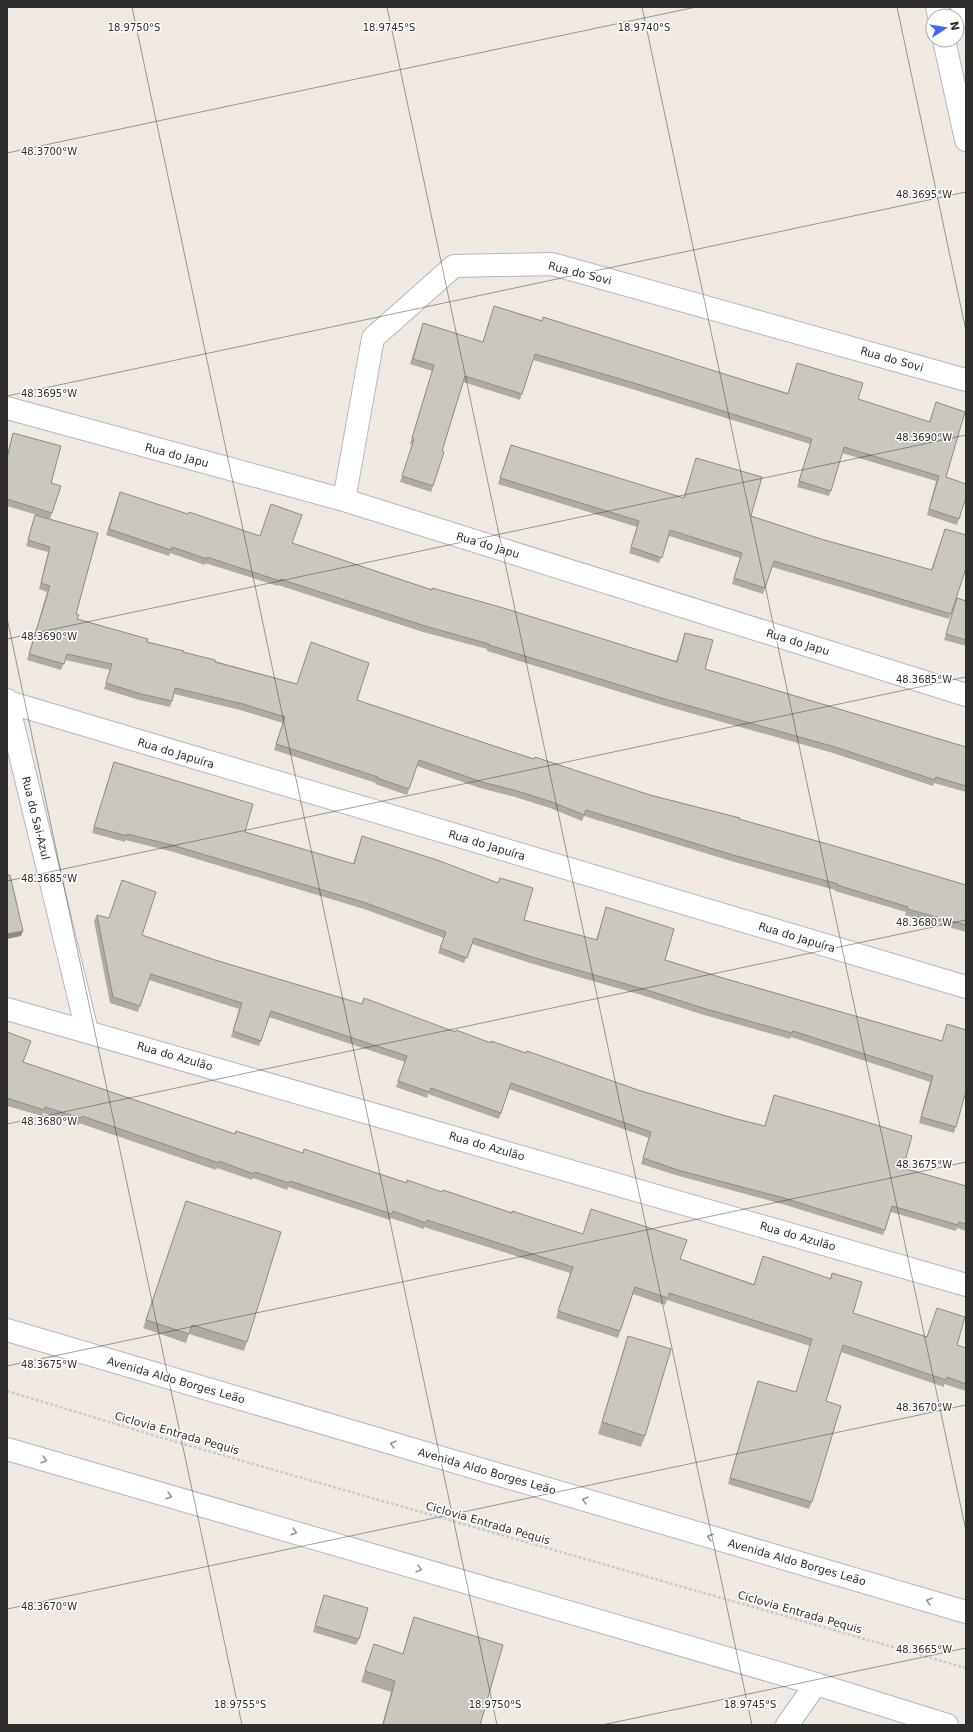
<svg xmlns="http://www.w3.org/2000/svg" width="973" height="1732" font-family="'DejaVu Sans',sans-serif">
  <rect width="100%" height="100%" fill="#efe9e1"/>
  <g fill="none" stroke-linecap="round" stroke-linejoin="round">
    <g stroke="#b4b7c1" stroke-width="24">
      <path id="street" d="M937,7L939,16
        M957,18L966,16
        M944,40L966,140
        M7,408L344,500L966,695
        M344,500L373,338L454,266L552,264L966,380
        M7,700L87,1031
        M8,702L966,987
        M7,1009L966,1285
        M787,1725L816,1684"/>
    </g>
    <g stroke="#b4b7c1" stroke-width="24">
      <path id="secondary" d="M7,1330L966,1612
        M7,1449L816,1684L947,1725"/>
    </g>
    <path stroke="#c9c9c9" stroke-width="2.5" stroke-dasharray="3 2" stroke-linecap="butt" d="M7,1391L159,1437L966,1668"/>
    <use href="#street" stroke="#fff" stroke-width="22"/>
    <use href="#secondary" stroke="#fff" stroke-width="22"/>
  </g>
  <path fill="#afaba4" d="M494,306L788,393L797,363L858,399L929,422L936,402L946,477L959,519L957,525L927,515L936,481L842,453L829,496L797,487L810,444L632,389L533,360L520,400L463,382L442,451L433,486L431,492L400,482L412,445L410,444L432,371L410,364L423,323L483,342Z
    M13,433L51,483L52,513L50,519L7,506V455Z
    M509,450L684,498L696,458L751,516L821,539L931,570L945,529L966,568L949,619L772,567L763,594L732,584L740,558L669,536L659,563L629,553L637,527L498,484Z
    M118,498L188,514L260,536L292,543L432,590L676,661L685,633L705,669L966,747V792L934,783L933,786L833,753L662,705L487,651V649L423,632L278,585V586L205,563V565L170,553L169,556L106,535Z
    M35,515L98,533L76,614L77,619L147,642L297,684L357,700L506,750L650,795L739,819L966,885V932L905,915L906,912L835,891V890L731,861L584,816L582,821L550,808L515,797L480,788L417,766L407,795L375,784L376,783L274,750L283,723L240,710L174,694L170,707L139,700L104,689L110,670L65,660L61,670L27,660L47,592L39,589L48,552L26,546Z
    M957,598L966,601V646L944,640Z
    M114,762L245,832L353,864L362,836L524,920L596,940L606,907L665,960L723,978L942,1041L947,1024L966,1030V1095L965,1094L954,1133L919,1123L930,1082L791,1037L790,1039L704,1015L645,996L530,963L472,944L464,963L438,953L444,938L364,909L170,851L125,840V842L92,833Z
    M97,915L142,935L215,960L491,1043L526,1053L638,1090L733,1118L765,1126L774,1095L903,1168L966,1186V1231L957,1228L956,1231L891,1212L883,1235L782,1204L679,1176L641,1164L649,1138L509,1089L499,1119L428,1094L427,1098L396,1087L405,1062L269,1017L259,1046L231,1037L239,1009L149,980L138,1012L110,1003L94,921Z
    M7,1032L23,1062L235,1134L407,1183L442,1192L583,1234L680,1259L754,1284L763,1256L830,1279L832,1273L853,1313L927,1337L966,1348V1391L944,1384V1387L841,1352L826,1401L812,1502L809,1509L728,1484L758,1381L796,1392L810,1346L667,1300L665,1305L633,1294L618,1338L556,1318L570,1273L424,1227V1229L391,1218L390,1220L288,1187L287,1190L253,1178L252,1180L217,1168L216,1170L79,1123V1125L43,1113L42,1116L7,1106Z
    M183,1210L247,1342L244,1351L189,1334L186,1343L143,1328Z
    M628,1336L645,1436L641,1447L598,1434L624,1348Z
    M324,1595L359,1639L356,1645L313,1632Z
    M414,1617L480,1725H382L391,1692L361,1682L374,1644L403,1654L410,1628Z"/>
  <path fill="#8e8b86" d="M23,931L21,936L7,939V934Z"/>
  <path fill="#cbc7bf" stroke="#8e8b86" d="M494,306L542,321L543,317L788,394L797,363L863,383L858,399L930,422L936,402L965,412L946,477L966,484V497L959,519L929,509L939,476L844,447L831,491L799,481L812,439L634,383L535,354L522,394L465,376L442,451L444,452L433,486L402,476L414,439L412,438L434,365L413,359L423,323L483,342Z
    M13,433L61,446L51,483L61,486L52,513L7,499V458Z
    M511,445L684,498L696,458L762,477L751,516L821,539L932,570L945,529L966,535V568L951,614L774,561L765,588L734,578L742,553L670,530L662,558L631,547L639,521L500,478Z
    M120,492L188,514L189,512L260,536L271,504L302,515L292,543L432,590V588L500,607L677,662L685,633L713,640L705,669L966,747V786L936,777L935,780L835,747L665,699L489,645V644L425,626L280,579V581L207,557V559L172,547L171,550L109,529Z
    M35,515L98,533L76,614L79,615L77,619L148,639L147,642L184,651L183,652L215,660V662L297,684L311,642L369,663L357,700L506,750L534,759L535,757L650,795L740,818L739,819L838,847L966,885V925L907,909L908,907L837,885L838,884L733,855L586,810L584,815L552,802L517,791L482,782L419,760L409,789L377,778L378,777L276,744L285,717L243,704L175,688L172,701L141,694L106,683L112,664L67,654L64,664L29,654L50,586L41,583L50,547L28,540Z
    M957,598L966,601V640L946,634Z
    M114,762L253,804L245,832L354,864L362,836L437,860L498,883L500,878L533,888L524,920L597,940L606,907L674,929L665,960L723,978L942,1041L947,1024L966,1030V1091L956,1127L921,1117L933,1076L793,1031L792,1033L706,1009L647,990L532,957L474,938L467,958L440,948L446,932L366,903L172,845L127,834V836L94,827Z
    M7,875H10L23,931L7,934Z
    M122,880L156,892L142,935L215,960L362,1004L364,998L455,1032L456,1030L491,1043V1041L526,1053L527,1051L638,1090L733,1118L765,1126L774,1095L847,1116L912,1136L903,1168L966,1186V1224L959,1222L958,1225L892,1206L885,1230L784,1198L681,1171L643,1158L651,1132L511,1083L501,1113L431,1088L429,1092L398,1081L407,1056L271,1011L261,1041L233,1031L242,1003L151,974L140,1006L113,997L97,915L109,918Z
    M7,1032L31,1041L23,1062L235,1134L236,1131L303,1153L304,1149L407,1183V1180L442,1192L443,1190L512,1213V1211L583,1234L591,1209L687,1240L680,1259L754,1285L763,1256L831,1279L832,1273L862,1282L853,1313L927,1337L937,1308L965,1317L957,1345L966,1348V1384L947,1377L946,1380L843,1345L826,1401L841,1406L812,1502L730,1478L758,1381L796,1392L812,1339L669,1293L668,1298L635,1287L620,1331L558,1311L573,1267L427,1220L426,1223L393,1211L392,1214L290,1181L289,1183L255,1172L254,1174L219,1161V1163L82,1116L81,1118L45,1107L44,1110L7,1098Z
    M186,1201L281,1232L247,1342L192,1325L189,1334L146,1320Z
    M628,1336L671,1349L645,1436L602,1422Z
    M324,1595L368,1608L359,1639L315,1626Z
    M414,1617L503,1645L480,1725H383L395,1681L365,1671L374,1644L403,1654Z"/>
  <defs><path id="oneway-chevron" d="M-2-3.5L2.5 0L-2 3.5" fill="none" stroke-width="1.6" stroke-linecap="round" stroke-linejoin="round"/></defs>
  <g stroke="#969696">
    <use href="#oneway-chevron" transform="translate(393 1444) rotate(-164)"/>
    <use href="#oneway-chevron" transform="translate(44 1460) rotate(16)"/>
    <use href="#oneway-chevron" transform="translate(169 1496) rotate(16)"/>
    <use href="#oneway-chevron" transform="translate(585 1500) rotate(-164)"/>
    <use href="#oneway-chevron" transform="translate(294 1532) rotate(16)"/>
    <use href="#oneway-chevron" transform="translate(710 1537) rotate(-164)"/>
    <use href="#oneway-chevron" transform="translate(419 1569) rotate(16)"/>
    <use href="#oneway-chevron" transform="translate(929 1601) rotate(-164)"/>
  </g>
  <path fill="none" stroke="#2e2e2e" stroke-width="1" stroke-opacity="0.45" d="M132,7L497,1725M387,7L752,1725M642,7L966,1531M897,7L966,331M7,153L696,7M7,396L966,192M7,618L242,1725M7,639L966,435M7,881L966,677M7,1124L966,920M7,1366L966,1162M7,1609L966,1405M602,1725L966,1648"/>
  <g text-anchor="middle" stroke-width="3" stroke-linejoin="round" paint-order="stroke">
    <g font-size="11" fill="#2e2e2e" stroke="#fff">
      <text transform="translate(580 273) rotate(14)" y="4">Rua do Sovi</text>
      <text transform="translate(892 359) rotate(16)" y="4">Rua do Sovi</text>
      <text transform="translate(177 455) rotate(15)" y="4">Rua do Japu</text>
      <text transform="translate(488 545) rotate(17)" y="4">Rua do Japu</text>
      <text transform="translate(798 642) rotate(17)" y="4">Rua do Japu</text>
      <text transform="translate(176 753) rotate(17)" y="4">Rua do Japuíra</text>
      <text transform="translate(36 818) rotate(76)" y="4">Rua do Sai-Azul</text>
      <text transform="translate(487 845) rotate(17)" y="4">Rua do Japuíra</text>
      <text transform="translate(797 937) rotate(17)" y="4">Rua do Japuíra</text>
      <text transform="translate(175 1056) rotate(16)" y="4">Rua do Azulão</text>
      <text transform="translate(487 1146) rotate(16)" y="4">Rua do Azulão</text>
      <text transform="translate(798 1236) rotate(16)" y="4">Rua do Azulão</text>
      <text transform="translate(176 1380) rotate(16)" y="4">Avenida Aldo Borges Leão</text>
      <text transform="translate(177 1433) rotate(16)" y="4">Ciclovia Entrada Pequis</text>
      <text transform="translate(487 1471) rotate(16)" y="4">Avenida Aldo Borges Leão</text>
      <text transform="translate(488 1523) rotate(16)" y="4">Ciclovia Entrada Pequis</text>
      <text transform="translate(797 1562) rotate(16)" y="4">Avenida Aldo Borges Leão</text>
      <text transform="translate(800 1612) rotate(16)" y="4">Ciclovia Entrada Pequis</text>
    </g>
  </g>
  <g font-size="10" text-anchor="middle" fill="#2e2e2e" stroke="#fff" stroke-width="3" stroke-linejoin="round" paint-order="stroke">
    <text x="134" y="31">18.9750°S</text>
    <text x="389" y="31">18.9745°S</text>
    <text x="644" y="31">18.9740°S</text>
    <text x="49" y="155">48.3700°W</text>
    <text x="924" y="198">48.3695°W</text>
    <text x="49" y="397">48.3695°W</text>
    <text x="924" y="441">48.3690°W</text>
    <text x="49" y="640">48.3690°W</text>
    <text x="924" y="683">48.3685°W</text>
    <text x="49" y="882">48.3685°W</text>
    <text x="924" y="926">48.3680°W</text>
    <text x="49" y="1125">48.3680°W</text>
    <text x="924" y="1168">48.3675°W</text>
    <text x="49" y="1368">48.3675°W</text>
    <text x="924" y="1411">48.3670°W</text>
    <text x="49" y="1610">48.3670°W</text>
    <text x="924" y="1653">48.3665°W</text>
    <text x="240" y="1708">18.9755°S</text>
    <text x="495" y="1708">18.9750°S</text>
    <text x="750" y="1708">18.9745°S</text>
  </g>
  <rect width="973" height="1732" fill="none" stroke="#2e2e2e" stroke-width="16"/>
  <g transform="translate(945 28) rotate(78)"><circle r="19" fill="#ffffff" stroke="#ababab"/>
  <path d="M0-3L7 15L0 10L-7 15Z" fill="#4264fb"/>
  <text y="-6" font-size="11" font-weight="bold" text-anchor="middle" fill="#2e2e2e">N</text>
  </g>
</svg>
